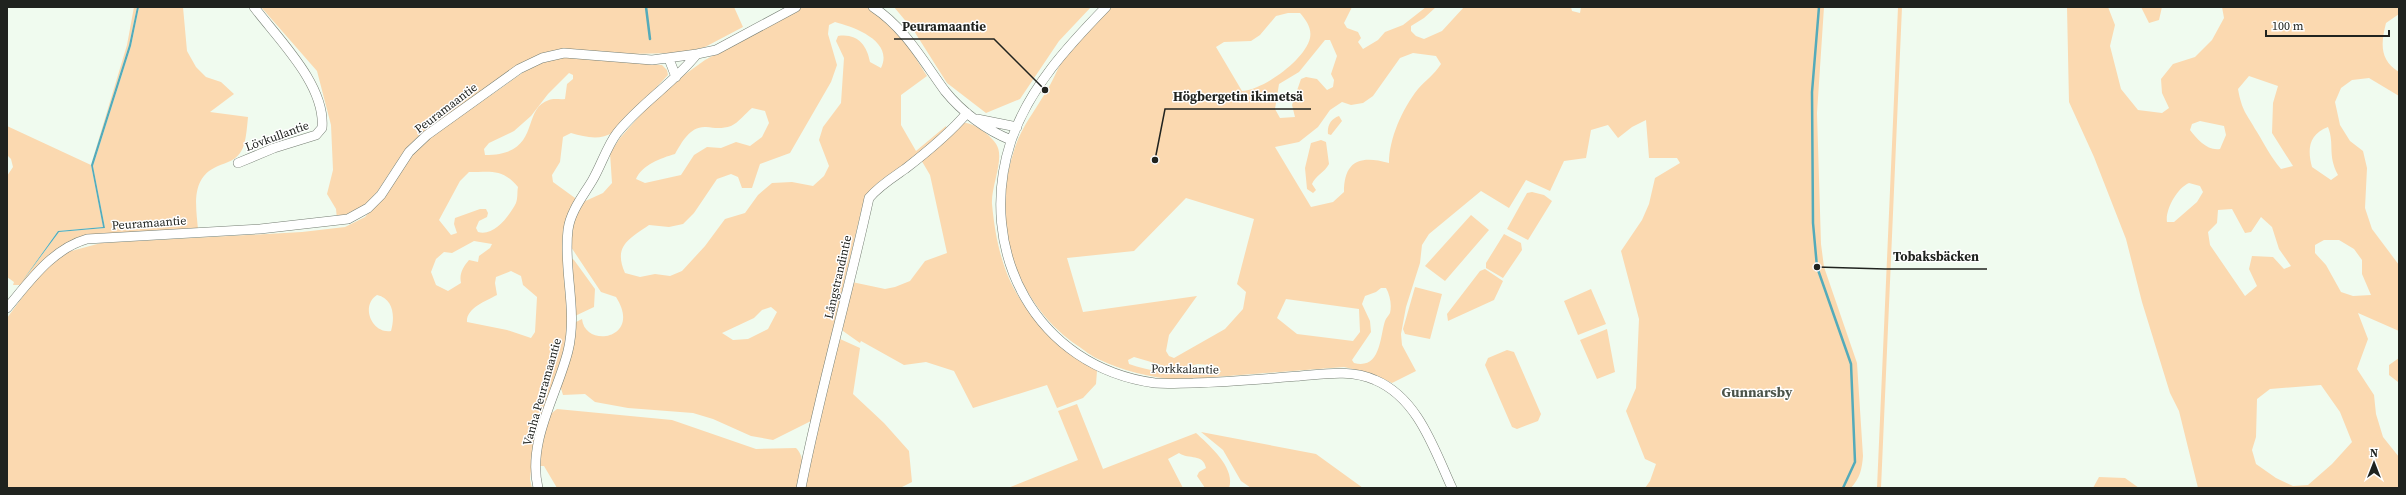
<svg xmlns="http://www.w3.org/2000/svg" width="2406" height="495" font-family="'Source Serif 4',serif">
  <rect width="100%" height="100%" fill="#f0fbef"/>
  <path fill="#fbd9b0" fill-rule="evenodd" d="M134,7H137L129,45L91,165L103,227L58,231L21,283L59,232L105,228L93,166L131,46L139,7H183L187,51L196,67L206,77L221,82L234,94L210,112L248,117C247,127 246,146 240,153C234,162 223,163 214,168C191,180 196,207 198,229L81,238C54,247 40,263 22,285H13L14,282L7,277V176L13,167L11,159L7,155V126L91,165L127,45Z
    M261,7H734L743,27L705,47L681,53L625,54L565,49L518,65L419,136L402,154L377,192L365,205L337,219L336,209L327,194L333,170L331,125L317,71Z
    M803,7C817,7 853,3 865,7C891,15 913,54 927,76L901,95V125L916,151L946,126L947,130C935,140 924,151 912,160C888,178 874,177 862,208L811,421L773,440L751,436L713,419L693,413L628,408L595,402L585,394L563,395L560,385L574,323L582,319C585,349 643,339 616,297L601,292L571,247L572,228L581,203L603,193L612,183L610,153L620,138L643,112L673,83L705,60ZM835,22C854,27 894,41 881,68L870,62C867,45 857,33 838,36L836,41L844,58L841,103L823,127L819,140L829,166L824,176L813,186L792,182L772,183L758,195L745,213L725,219L705,246L682,271L670,276L655,274L640,277L625,273C613,246 629,239 649,225L669,227L683,224L694,213L717,179L731,174L738,177L742,188H752L760,164L790,153L831,82L837,65L828,34L829,25ZM752,108L765,111L769,123L762,137L750,146L736,142L721,148L707,147L694,155L681,175L645,183L636,179C642,165 661,158 675,154C682,142 690,126 706,127C715,128 722,129 731,126C738,123 746,113 752,108ZM771,307L777,312L768,329L748,339L733,340L722,333L754,318L762,310Z
    M894,7H1091L1059,41L1020,99L986,113L947,83L914,31Z
    M1112,7H1352L1344,23L1347,28L1358,32L1361,38L1358,42L1363,49L1378,40L1385,32L1403,25L1426,7H1436L1424,18L1411,26V31L1416,36L1424,39L1442,31L1464,7H1571L1572,11L1580,13L1581,7H1824L1817,113L1821,244L1824,267L1857,363L1863,456C1862,469 1860,478 1851,488H1645L1650,481L1656,464L1645,459L1626,411L1636,388L1639,319L1621,251L1642,220L1649,204L1655,178L1680,163L1677,158H1649L1646,120L1632,127L1618,138L1608,125L1591,130L1586,158L1564,161L1550,191L1526,180L1509,208L1481,191L1429,234L1422,245L1420,263L1406,307L1401,334L1402,345L1416,371L1392,383L1373,374L1344,367L1177,380C1150,377 1123,371 1098,359C1091,356 1084,350 1078,346C1016,304 990,225 1013,154C1019,131 1032,115 1044,95C1053,82 1058,66 1067,53C1079,36 1097,21 1112,7ZM1288,13H1300C1306,20 1312,28 1310,38C1305,60 1263,90 1242,91L1216,47L1224,42L1251,41L1260,35L1276,16ZM1325,40H1330L1337,56L1331,74L1334,80L1333,87L1327,90L1317,79L1306,77L1301,79L1292,105L1295,117L1280,118L1275,109L1279,84L1299,72ZM1413,53L1436,56L1441,64C1434,75 1426,80 1418,89C1402,109 1389,139 1389,163C1361,155 1344,160 1344,192L1333,202L1311,207L1275,147L1299,142L1318,127L1330,110L1342,102L1351,105L1363,103L1373,96L1400,58ZM1186,198L1254,219L1237,284L1246,292L1243,309L1225,329L1174,358L1169,356L1166,351L1169,335L1197,296L1083,312L1067,258L1134,251ZM1381,288H1386C1390,295 1392,305 1390,313C1389,315 1386,318 1385,321C1380,336 1381,370 1354,363L1352,360L1371,332L1370,321L1362,304L1365,296L1376,292ZM1286,299L1359,309L1360,332L1353,341L1297,334L1277,318ZM1134,357L1175,369L1198,364L1218,366L1221,372C1189,376 1159,374 1129,364L1128,360Z
    M1898,7H1902L1881,488H1877Z
    M2067,7H2108L2115,25L2110,46L2121,89L2138,110L2162,113L2169,108L2162,93L2161,79L2173,64L2195,57L2212,40L2224,18L2222,7H2399V14L2386,23C2381,43 2379,60 2399,72V96L2369,78L2352,80L2341,88L2335,102L2340,125L2350,141L2363,151L2367,168L2365,208L2372,229L2399,265V331L2358,313L2368,339L2357,369L2374,395L2376,414L2383,437L2399,457V488H2198L2179,411L2170,393L2142,302L2126,239L2094,157L2069,102ZM2249,76L2278,86L2273,103L2272,133L2293,166L2281,169C2270,156 2265,145 2257,132C2246,113 2242,111 2238,89ZM2200,121L2224,126L2226,135L2220,149C2207,151 2197,139 2190,130L2192,124ZM2328,127C2335,145 2327,154 2338,175L2331,180L2312,167C2307,149 2309,134 2328,127ZM2189,183L2200,186L2203,192L2197,202L2174,222H2167C2165,210 2177,188 2189,183ZM2232,209L2245,233L2251,232L2261,217L2272,227L2279,249L2291,266L2284,269L2273,257L2252,256L2249,269L2257,286L2245,296L2210,245L2208,232L2217,223L2218,210ZM2324,240H2339L2354,249L2362,260V274L2371,295L2353,296L2341,292L2326,265L2315,253V245ZM2321,385L2340,412L2352,442L2332,464L2308,485L2293,486L2276,478L2256,464L2252,450L2256,437L2257,399L2270,389Z
    M2141,7H2162L2159,20L2149,23Z
    M564,57L662,65L667,70L668,75L614,132C599,141 586,137 571,133L563,137L560,162L552,175L553,182L575,198V204L563,230L562,247L568,321L565,348L536,433L530,479L532,488H7V318L35,280L64,253L101,243L302,232L345,227L365,217L383,197L414,152L424,142L528,69L543,61ZM569,73L573,75V79L567,84L565,99C560,100 554,98 549,100C520,109 543,155 485,155L484,149L489,143L514,131L531,116L548,94ZM469,172C491,172 502,168 518,187C517,191 518,198 516,203C510,215 494,237 478,232L476,228L479,221L487,217L488,213L486,209H480L455,218L454,224L457,233L451,235L439,220L460,181ZM474,241L492,244L490,248L479,256L478,262L469,260C463,267 459,274 461,283L448,291L436,285L431,272L436,259L444,252L452,253ZM511,271L521,276L523,285L537,297L535,332L531,338L507,330L467,322C466,308 486,301 497,295L495,283L496,277ZM377,295C394,299 395,317 391,331C372,334 360,306 377,295Z
    M1339,116L1342,121L1331,135L1328,134C1327,125 1331,119 1339,116Z
    M962,123C973,121 995,138 998,148C1003,163 991,187 992,204C1000,290 1029,324 1097,371L1096,384L1083,398L1057,408L1047,385L973,408L954,371L926,362L904,365L861,341L860,343L843,331L842,322L852,282L885,289L895,287L910,281L925,261L947,253L930,175L920,158Z
    M1321,140L1326,142L1329,164C1325,172 1315,176 1312,184L1316,190L1313,193L1307,189L1305,168L1311,143Z
    M1532,192L1544,195L1552,201L1528,240L1507,229L1527,193Z
    M1471,215L1489,230L1445,281L1425,266Z
    M1504,234L1521,243L1522,250L1503,278L1486,268V263Z
    M571,258L574,260L595,289L594,307L575,316Z
    M1485,269L1503,281L1494,300L1448,321L1447,314L1480,271Z
    M1415,287L1442,294L1430,339L1405,334L1403,329Z
    M1591,289L1606,324L1578,335L1564,301Z
    M1607,329L1615,372L1597,379L1580,340Z
    M840,339L860,348L853,394L884,423L909,451L912,482L900,488H803L837,341Z
    M1507,350L1514,352L1541,414L1538,421L1517,429L1512,427L1485,365L1488,358Z
    M2399,358V382H2398L2389,375V365Z
    M1077,404L1103,469L1196,433C1209,445 1236,468 1229,488H1205L1197,476L1199,472L1206,468C1203,453 1189,460 1179,453L1168,459L1183,488H1008L1078,460L1058,411Z
    M557,409L672,420L756,449L796,448C807,459 801,474 798,488H557L544,466H537L548,416Z
    M1201,432L1316,454L1363,488H1251L1241,481L1223,450Z
    M2099,477L2125,478L2139,488H2093Z"/>
  <path fill="#54abba" d="M137,7H139L131,46L93,166L105,228L59,232L21,283L58,231L103,227L91,165L129,45Z"/>
  <g fill="none" stroke-linecap="round" stroke-linejoin="round">
    <path stroke="#54abba" stroke-width="2.5" d="M646,7L650,39
      M1819,7L1812,92L1813,223L1817,267L1851,364L1855,462L1843,488"/>
    <g stroke="#757e73" stroke-width="10">
      <path id="minor" d="M873,7C905,28 923,61 945,91C962,112 986,130 1011,140
        M1106,7C1068,46 1029,88 1011,141C975,251 1036,367 1155,383C1167,384 1181,383 1193,383C1229,382 1264,379 1300,376C1324,374 1351,369 1375,380C1418,398 1434,449 1452,488
        M669,59L676,77
        M977,119L1017,127
        M238,163L274,148L316,135L322,128C326,85 278,39 254,7
        M7,308C30,281 52,249 87,239L260,229L348,219L368,208L381,195L409,152L427,135L519,69L542,58L564,53L652,60L697,54L716,50L796,7
        M538,488C527,441 557,395 568,351C578,310 563,270 568,230C570,212 583,196 592,181C601,166 607,146 617,133C641,103 674,83 697,54
        M801,488C820,390 848,295 869,198C879,186 892,178 905,169C927,152 949,134 967,113"/>
    </g>
    <use href="#minor" stroke="#fff" stroke-width="9"/>
  </g>
  <g text-anchor="middle" stroke-width="3" stroke-linejoin="round" paint-order="stroke">
    <g font-size="12" fill="#20231f" stroke="#fff">
      <text transform="translate(446 108) rotate(-37)" y="4">Peuramaantie</text>
      <text transform="translate(277 136) rotate(-20)" y="4">Lövkullantie</text>
      <text transform="translate(149 223) rotate(-4)" y="4">Peuramaantie</text>
      <text transform="translate(838 277) rotate(-77)" y="4">Långstrandintie</text>
      <text transform="translate(1185 369) rotate(1)" y="4">Porkkalantie</text>
      <text transform="translate(542 392) rotate(-74)" y="4">Vanha Peuramaantie</text>
    </g>
    <g font-size="14" font-weight="bold" fill="#4c544a" stroke="#fff">
      <text x="1757" y="397">Gunnarsby</text>
    </g>
  </g>
  <path fill="none" stroke="#20231f" stroke-width="1.5" d="M1045 90L994 39H894M1155 160L1165 109H1311M1817 267L1885 269H1987"/>
  <g fill="#20231f" stroke="#fff" stroke-width="1.5">
    <circle cx="1045" cy="90" r="4"/>
    <circle cx="1155" cy="160" r="4"/>
    <circle cx="1817" cy="267" r="4"/>
  </g>
  <g font-size="13" text-anchor="middle" font-weight="bold" fill="#20231f" stroke="#fff" stroke-width="3" stroke-linejoin="round" paint-order="stroke">
    <text x="944" y="31">Peuramaantie</text>
    <text x="1238" y="101">Högbergetin ikimetsä</text>
    <text x="1936" y="261">Tobaksbäcken</text>
  </g>
  <rect width="2406" height="495" fill="none" stroke="#20231f" stroke-width="16"/>
  <g transform="translate(2374 463)" stroke="#ffffff" stroke-width="3" paint-order="stroke">
  <path d="M0-3L7 15L0 10L-7 15Z" fill="#20231f"/>
  <text y="-6" font-size="11" font-weight="bold" text-anchor="middle" fill="#20231f">N</text>
  </g>
  <path d="M2266 30v6h123v-6" fill="none" stroke="#20231f" stroke-width="2"/>
  <text x="2272" y="30" font-size="12" fill="#20231f" stroke="#ffffff" stroke-width="3" paint-order="stroke">100 m</text>
</svg>
